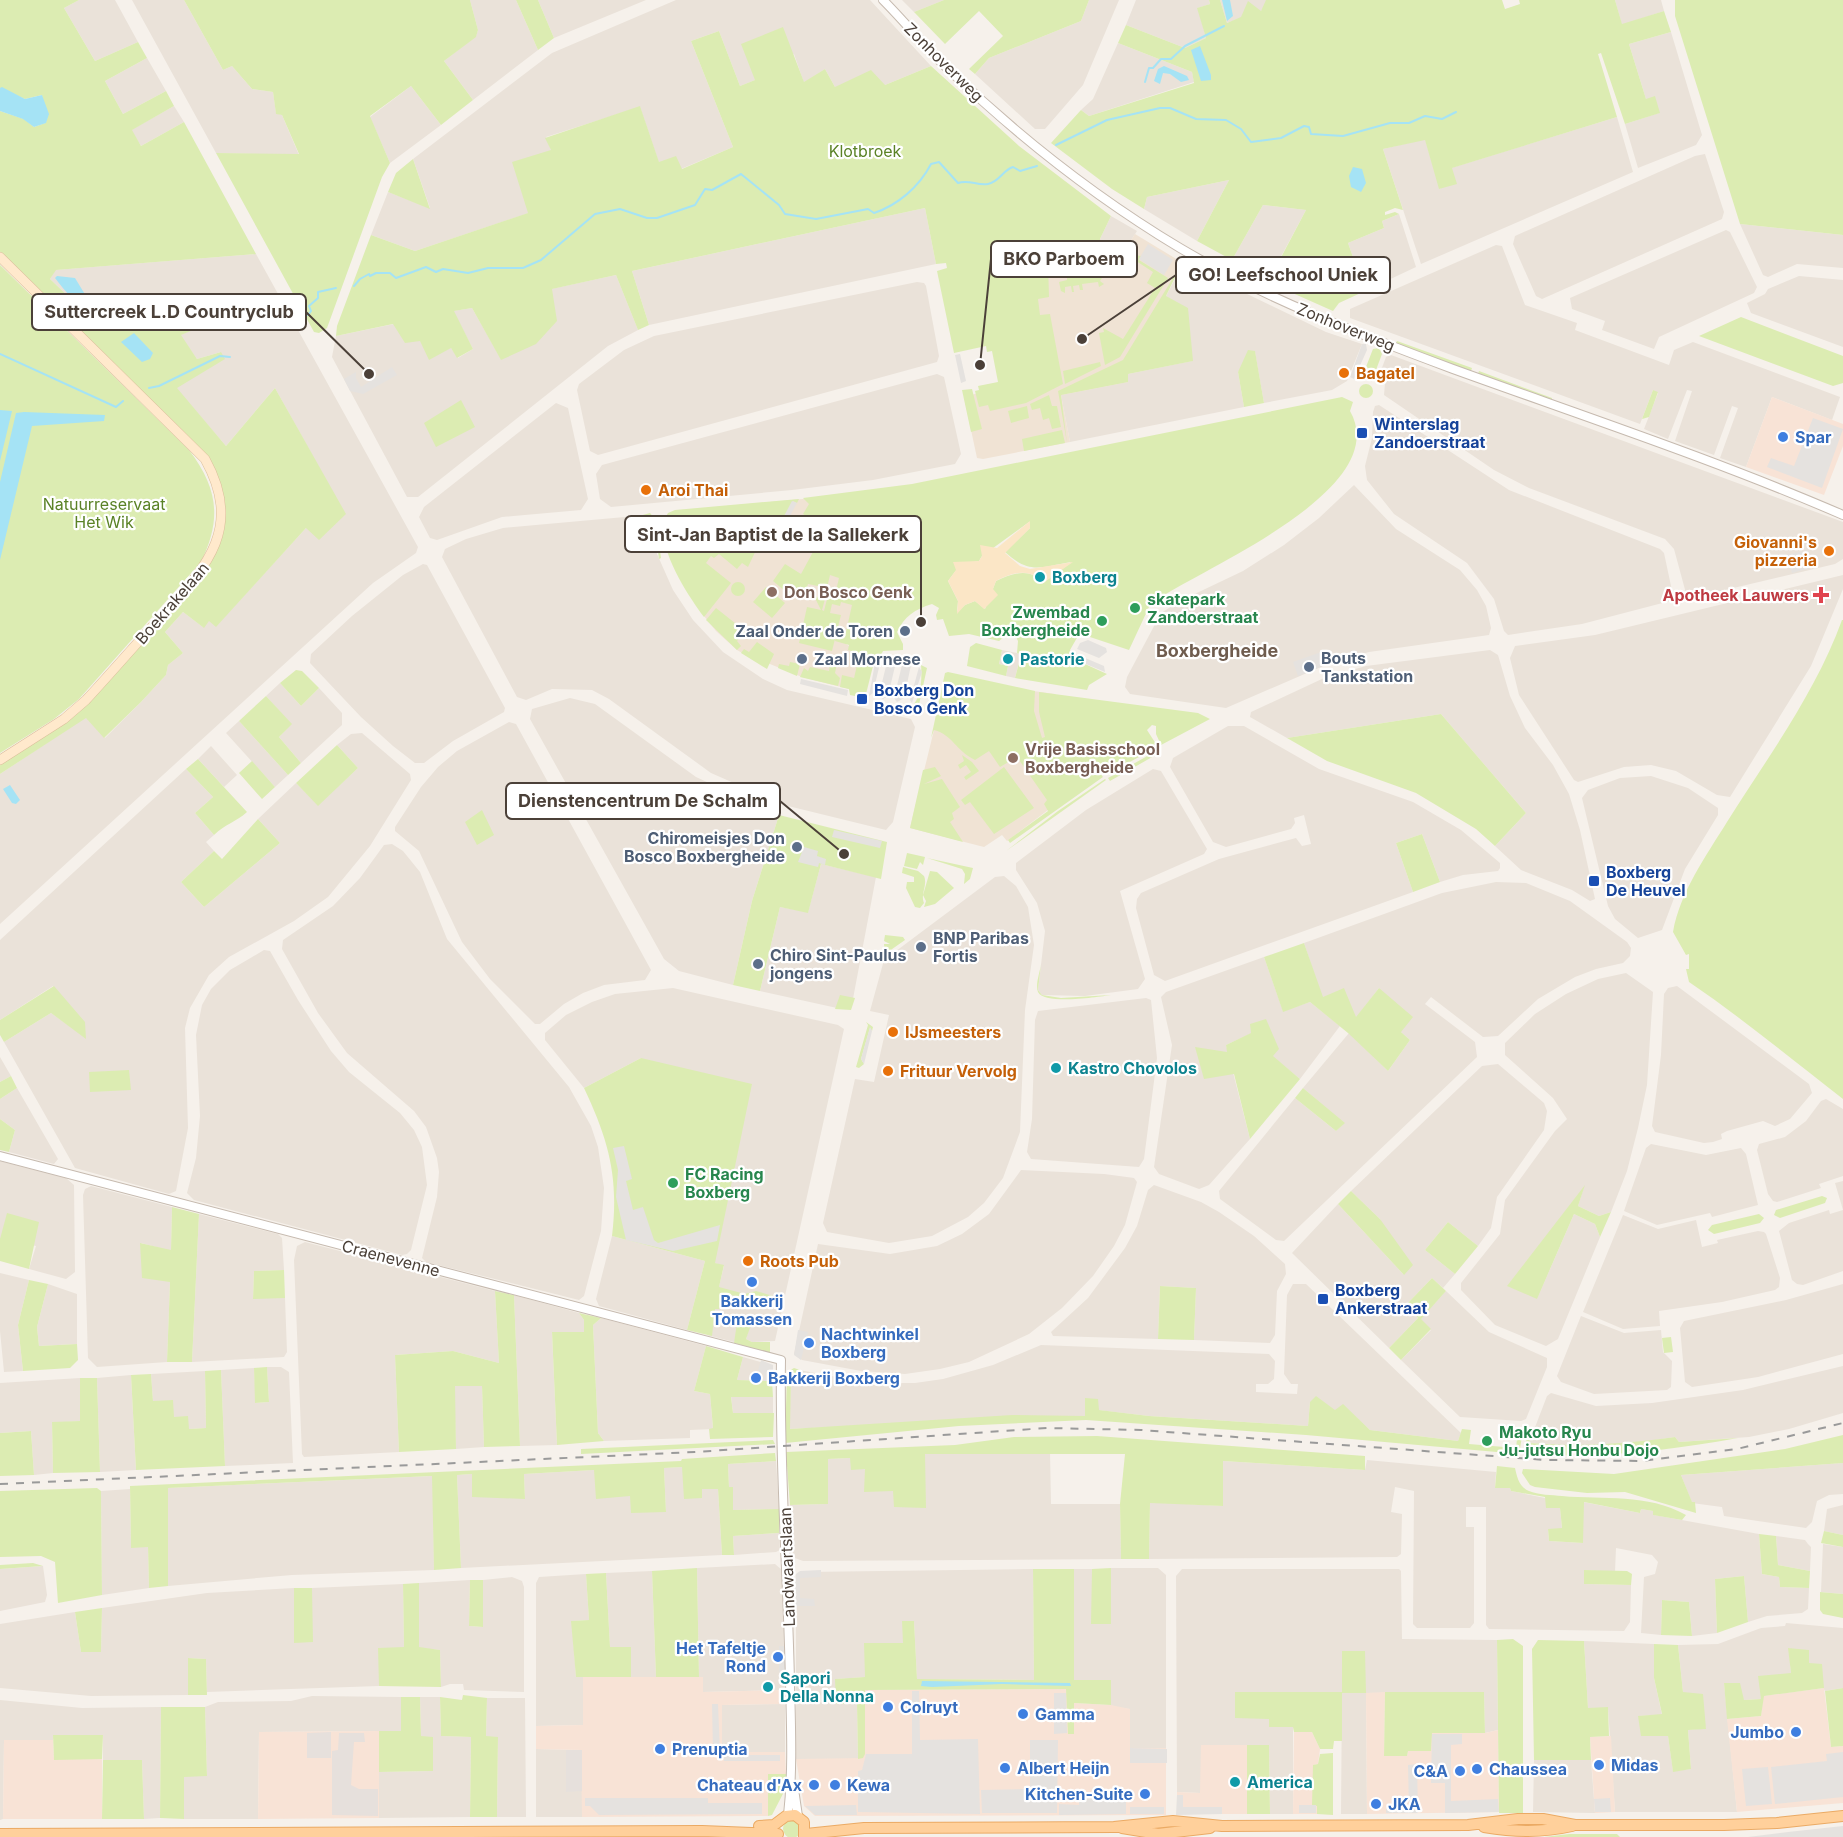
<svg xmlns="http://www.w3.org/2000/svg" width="1843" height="1837" font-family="Inter,sans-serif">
  <rect width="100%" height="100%" fill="#f6f1eb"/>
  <path fill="#eae2d9" d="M79,0H115L138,42L95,61L64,8Z
    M132,0H184L223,70L232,66L252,89L273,92L276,113L282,115L299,155L216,153Z
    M470,0H516L538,50L473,100L444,61L476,36L478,30Z
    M538,0H646L554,38Z
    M676,0H870L931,66L885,85L835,87L825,69L804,83L794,54L755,80L740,86L719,31L691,41L733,147L681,169L659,163L640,107L546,137L551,150L529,213L415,251L371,235L388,192L430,208L413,159L552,53Z
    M902,0H944L914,12Z
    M1089,0H1119L1083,85L1045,129H1035L975,74L989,58L1081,21Z
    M1136,0H1209L1210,4L1198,8L1206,38L1185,48L1126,25Z
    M1220,0H1266V4L1261,11L1227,23Z
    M1615,0H1661L1664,11L1622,25Z
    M1671,32L1702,135L1696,145L1638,168L1625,124L1659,113L1646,99L1629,44Z
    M1118,43L1192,72L1194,82L1089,116L1081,110L1093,99Z
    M147,58L166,91L123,114L105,81Z
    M411,86L441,125L390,163L370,117Z
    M174,106L184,122L141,146L131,130Z
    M1617,117L1633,172L1421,264L1383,149L1425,139L1440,189L1451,168Z
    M1705,154L1724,212L1722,219L1542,299L1536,296L1513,244L1515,236L1695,156Z
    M1229,180L1197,241L1144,209L1147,197Z
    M1263,205L1306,210L1269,279L1232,260Z
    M925,208L936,264L649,325L632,271Z
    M1399,214L1416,267L1365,291L1348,243L1384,228L1382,221Z
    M1111,216L1137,231L1113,268H1104L1100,239Z
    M1740,224L1843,235V268L1797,264L1768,277L1763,275Z
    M1726,230L1730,232L1757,287L1754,293L1659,337L1654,349L1602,330L1605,321L1572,309L1570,298Z
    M1496,245L1502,246L1525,305L1577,323L1575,330L1669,365L1674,350L1693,342L1840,397L1832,420L1772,397L1746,467L1720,458L1738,408L1732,406L1714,455L1675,441L1692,391L1687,390L1668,439L1644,429L1658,393L1653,390L1640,424L1350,318V309Z
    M256,254L418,547L416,553L373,583L0,924V774L86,717L105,738L141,702L166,675L168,665L183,653L165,632L183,612L203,627L209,620L216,626L307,527L345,514L275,388L226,446L176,388L221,352L197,359L180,335L220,319V307L91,318L50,279L55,270Z
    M1183,263L1326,332L1362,344L1347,381L1332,390L1264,403L1255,352L1238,372L1244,407L1070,442L1061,395L1128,382V374L1192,361L1166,296Z
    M616,275L638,330L608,346L418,497H407L332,357L336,336L394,324L420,341L451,348L458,358L473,349L453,311L472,308L501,359L551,289Z
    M1799,276L1843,280V347L1751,313L1747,303L1765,294L1768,289Z
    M917,282L924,283L926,286L939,356L937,362L598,455L590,451L577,390L579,384L624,350L654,336Z
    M1391,355L1843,522V559L1835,564L1691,598L1687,597L1674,549L1665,539L1529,488L1494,470L1384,395L1385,383L1380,373L1386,357Z
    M937,374L944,377L961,454L955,464L873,480L792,490L611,507L600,499L596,474L602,465Z
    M556,403L568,408L588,499L581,510L502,517L437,540L430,538L419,517L424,507Z
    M1379,405L1509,490L1660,549L1664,553L1674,600L1582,624L1508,635L1504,631L1494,599L1467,563L1394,514L1367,480L1365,466L1372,438L1373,412L1375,406Z
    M1354,485L1396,529L1460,570L1477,590L1486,606L1491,628L1489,635L1369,652L1330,663L1226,708L1130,694L1125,687L1127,677L1161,613L1180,601L1243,571L1284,545L1319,518Z
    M647,515L653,517L657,554L673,590L693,620L723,652L763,679L787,690L911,719L915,727L893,822L886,830L784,805L711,773L609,699L592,690L552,689L526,700L517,697L442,557L445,549L466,539L503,528Z
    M423,564L427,565L505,708L504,712L453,741L424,763H415L393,746L361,717L310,663L311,654L352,616L403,575Z
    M1843,575V589L1811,666L1730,797L1717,795L1676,771L1651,765L1624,767L1578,782L1574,780L1519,695L1510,658L1515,646L1595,635Z
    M1002,650L1021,654L1015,678L1006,676L1008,666L999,664Z
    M1490,650L1498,655L1510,696L1525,728L1553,765L1569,794L1580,830L1595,899L1590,901L1572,890L1521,870L1495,846L1526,813L1441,714L1287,738L1250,717L1251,712L1324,678L1366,666Z
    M280,683L301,706L319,688L342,713V725L301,763L279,737L291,724L266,696Z
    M570,698L595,704L696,777L779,815L752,901L733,985L679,971L664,959L530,719L532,709Z
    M239,721L288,775L275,787L226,733Z
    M509,722L516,724L651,970L645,980L604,985L583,993L564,1004L540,1024H535L490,979L462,942L419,851L395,831V827L421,787L438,767L457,751Z
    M1228,726H1244L1319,769L1413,802L1461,830L1500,863V868L1498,871L1463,875L1440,882L1422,834L1396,843L1413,892L1165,981L1154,975L1136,908L1137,899L1141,893L1219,859L1296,838L1302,846L1311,844L1304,815L1294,818L1295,823L1291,829L1226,847L1213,842L1170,767L1173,758Z
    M362,733L410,774L411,780L370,846L328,897L294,921L229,957L209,975L190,1008L185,1028L188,1128L176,1191L169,1194L75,1168L4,1042L51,1013L86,1038L53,986L0,1020V940L186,769L213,797L195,813L214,835L206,842L214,851L181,882L204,907L280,843L258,819L296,783L318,805L358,768L337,745L351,734Z
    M211,746L237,775L224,787L198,759Z
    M1153,769L1161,771L1207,849L1204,854L1120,891L1145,979L1138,989L1085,996L1042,995L1038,990L1045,931L1037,903L1016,870V863L1086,810Z
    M1651,776L1688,788L1718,808V815L1685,869L1662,930L1638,938L1615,919L1608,906L1582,798L1588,790L1620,778Z
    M392,844L403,851L420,872L447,939L569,1087L591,1126L598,1147L604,1188L601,1231L584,1296L579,1300L426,1262L422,1258L437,1197L439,1172L437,1158L426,1127L414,1111L347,1053L318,1013L282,949L283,940L333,906L360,878L384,845Z
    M821,864L876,877L852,1004L837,1008L760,991L780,907L808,912Z
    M1004,876L1016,886L1028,907L1034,945L1025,1010L1020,1132L1003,1178L984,1203L968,1217L932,1236L889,1243L827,1232L823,1223L855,1079L874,1082L889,1015L870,1011L884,960L995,877Z
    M1496,882L1526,883L1570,901L1627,942L1631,948L1630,956L1623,963L1596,969L1575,977L1538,999L1498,1036L1483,1037L1431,997L1425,1004L1475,1042L1477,1057L1284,1241L1276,1240L1220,1199L1219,1191L1295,1098L1336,1131L1344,1123L1303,1088L1349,1033L1388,1071L1410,1040L1401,1032L1379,988L1356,1018L1322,997L1304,943L1442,893Z
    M264,950L270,951L298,1000L331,1051L349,1072L400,1113L414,1130L422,1147L427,1185L411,1250L407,1254L402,1255L194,1200L187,1193L196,1158L200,1116L196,1035L202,1005L211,989L230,970Z
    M1264,957L1283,1011L1310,1002L1340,1026L1300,1079L1272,1056L1252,1033L1226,1045L1250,1139L1209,1185L1199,1189L1159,1174L1154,1167L1172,1045L1161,997L1166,992Z
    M1626,973L1653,992L1647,1085L1638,1128L1627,1171L1611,1212L1599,1216L1578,1206L1584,1187L1537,1299L1574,1214L1595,1224L1600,1237L1558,1339L1546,1346L1495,1325L1461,1290V1283L1500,1234L1505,1200L1555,1131L1567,1119L1553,1098L1505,1055V1043L1535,1014L1566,994L1598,979Z
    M1677,986L1809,1084L1812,1093L1790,1119L1775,1126L1763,1121L1727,1131L1721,1134L1722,1139L1713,1142L1704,1143L1655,1132L1652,1126L1661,1055L1664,994L1668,988Z
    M673,988L838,1025L844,1029L775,1341L752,1342L746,1339L750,1325L734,1342L707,1335L724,1266L715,1263L641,1058L584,1088L545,1040V1033L566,1015L592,1002L615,994Z
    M1146,998L1151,1000L1157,1058L1144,1159L1139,1167L1031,1159L1027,1152L1032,1119L1035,1020L1038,1011Z
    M0,1057L11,1076L0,1082Z
    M1498,1064L1544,1103L1547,1111L1544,1130L1497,1197L1491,1228L1478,1246L1448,1222L1425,1250L1455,1274L1443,1288L1432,1278L1406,1305L1418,1318L1389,1348L1292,1253L1338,1204L1404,1275L1380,1219L1351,1191L1482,1066Z
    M17,1088L58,1159L54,1164L9,1152L15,1130L0,1119V1099Z
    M1826,1099L1843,1109V1176L1819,1184L1821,1188L1777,1202L1773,1201L1768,1194L1757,1150L1759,1144L1785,1137L1806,1121L1821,1101Z
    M1651,1144L1706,1155L1741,1148L1746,1154L1758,1205L1712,1217L1710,1213L1657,1225L1624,1211L1646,1148Z
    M0,1161L66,1178L74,1185L75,1272L66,1279L29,1269L36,1246L0,1239Z
    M1021,1170L1104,1174L1134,1178L1137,1182L1125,1225L1114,1246L1093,1276L1062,1308L1029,1334L969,1362L940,1369L905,1374L861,1371L802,1360L794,1354L818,1244L890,1254L937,1246L962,1234L989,1214Z
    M1843,1181V1271L1803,1285L1797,1284L1792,1280L1779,1231L1789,1223L1829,1210L1830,1214L1843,1210L1835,1183Z
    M1154,1185L1201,1202L1219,1212L1254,1236L1285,1264L1286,1274L1277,1291L1275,1335L1270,1343L1194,1340L1196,1288L1160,1286L1158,1339L1053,1336L1051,1332L1088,1298L1125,1248L1137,1226L1148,1190Z
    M91,1186L172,1207L171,1251L141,1243L170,1282L167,1362L97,1367L88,1358L83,1195L85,1189Z
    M199,1214L278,1234L282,1238L284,1270L254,1271L253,1298H285L287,1352L284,1357L192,1362Z
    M1623,1215L1658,1229L1696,1220L1702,1247L1718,1243L1717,1240L1758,1231L1764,1232L1766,1234L1780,1278L1779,1287L1775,1290L1722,1302L1659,1311L1660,1326L1623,1329L1583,1312Z
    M612,1236L705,1261L687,1330L599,1306L596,1299Z
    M305,1242L495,1291L499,1363L453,1351L395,1355L399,1452L304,1457L302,1454L294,1260L297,1246Z
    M0,1273L29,1280L18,1325L23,1371L4,1372L0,1331Z
    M48,1284L77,1294V1344L39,1346L37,1327Z
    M1293,1284H1306L1461,1433L1458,1441L1370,1430L1343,1405L1335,1411L1310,1402L1308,1426L1149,1416L1098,1410L1085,1399V1416L789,1429L791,1378L799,1370L869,1383H915L943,1379L993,1365L1041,1345L1269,1354L1275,1361L1274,1379L1268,1384H1256V1392L1297,1394L1298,1384H1291L1284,1374L1287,1295Z
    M1843,1284V1354L1758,1377L1692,1387L1685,1382L1680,1328L1684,1321L1786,1300Z
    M1446,1291L1489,1332L1547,1358V1367L1526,1419L1521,1421L1460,1417L1401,1360L1431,1330L1420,1319Z
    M514,1295L579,1313L584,1320V1332L552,1333L557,1445L520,1446Z
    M1581,1316L1624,1333L1661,1330L1663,1352L1672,1361L1671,1387L1667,1390L1594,1394L1561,1382L1557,1376Z
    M601,1318L706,1346L694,1391L710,1394L713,1429L690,1430V1438L604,1441L598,1433L593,1325Z
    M743,1357L771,1365L772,1381L737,1380Z
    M1843,1366V1413L1789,1429L1749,1437L1679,1442L1675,1437L1622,1445L1575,1447L1529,1443L1547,1396L1551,1393L1596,1406L1652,1403L1743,1390Z
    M267,1367H281L289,1372L293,1463L225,1466L221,1370L254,1368L256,1403L269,1402Z
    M205,1371L206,1428L189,1429L153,1401L151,1374Z
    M131,1375L136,1470L100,1472L97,1378Z
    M80,1378V1421L52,1423L53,1473L34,1475L31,1431L0,1433V1383Z
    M482,1385L484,1447L456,1449L454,1386Z
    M731,1396L773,1397V1413H733Z
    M1050,1452L1051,1504H1120L1121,1559L803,1561L795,1558L793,1554L790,1505L827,1504L828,1459L850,1458L894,1491L925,1508V1454Z
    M1367,1460L1496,1472L1495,1488H1510L1511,1491L1545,1498L1560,1508L1562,1529H1548L1549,1541L1583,1543V1502L1640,1513L1641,1509L1653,1511L1654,1515L1759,1534L1762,1574L1779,1577L1780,1587L1809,1588L1808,1609L1802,1613L1767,1616L1748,1622L1744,1576L1715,1579L1717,1633L1692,1636L1689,1602L1662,1600L1661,1635L1641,1633L1644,1577L1655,1574L1658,1562L1652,1555L1616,1548L1615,1572L1584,1570V1584L1631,1585L1630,1622L1624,1631L1489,1629L1486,1625V1507H1466V1527H1474V1623L1470,1628H1417L1413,1624L1414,1491L1395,1487L1391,1512L1402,1514L1401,1554L1397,1557L1149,1559L1150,1502L1223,1506V1461L1365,1470Z
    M776,1461L779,1509L733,1510V1487H729L728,1464Z
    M1843,1463V1494L1829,1495L1817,1501L1812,1522L1806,1528L1724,1516L1722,1507L1692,1503L1681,1475Z
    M682,1467L702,1489H718L722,1555L461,1568L457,1475L472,1474V1496L525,1498L524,1474L594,1470L630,1496L666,1512L664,1468Z
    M433,1476L434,1570L292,1575L168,1586V1488Z
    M130,1489L131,1547H148L149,1588L102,1595L101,1491Z
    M1843,1505V1535L1824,1531L1827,1509Z
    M779,1533L780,1550L776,1552L734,1555L733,1536Z
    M1776,1536L1805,1540L1808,1544L1811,1547L1810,1571L1778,1565Z
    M1823,1544L1843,1547V1594L1821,1592Z
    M775,1564L782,1570L785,1690L703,1692V1677H699L697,1568Z
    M43,1566L47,1595L45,1602L0,1611V1569Z
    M1111,1568H1158L1166,1575V1748H1130V1709L1111,1707V1680H1074V1569H1092V1624H1111Z
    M1033,1569L1034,1680L917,1679L914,1621H903L904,1643L865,1677L836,1679L857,1704L858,1759H796V1577L805,1572Z
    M1182,1569H1399L1401,1571L1402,1639L1497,1640L1498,1730L1485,1733L1484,1692L1366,1693L1367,1814H1341L1342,1693L1235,1692L1269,1719V1727H1293V1814H1270L1269,1746L1200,1793L1177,1792L1176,1576Z
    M652,1571L656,1677H631L630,1647H610L606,1573Z
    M586,1574L589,1620L572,1621L576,1677H583V1725L536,1726V1583L539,1577Z
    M512,1577L522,1581L524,1587V1692L464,1690L463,1684H450L441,1687L440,1650L419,1648V1583L470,1580L469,1626L482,1627L483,1580Z
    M403,1584L404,1648H379V1686L207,1692L206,1659L189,1658L188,1695L91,1696L0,1688V1624L75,1612L81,1652H101L102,1608L207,1593L294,1588V1642H312V1588Z
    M1786,1623L1843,1628V1688L1825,1691L1809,1663L1789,1648L1791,1673L1761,1699L1744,1700L1724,1683L1737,1812H1615L1608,1708H1588L1584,1641L1654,1644V1678L1662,1715L1639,1716L1668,1736L1673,1771L1691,1769L1688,1730L1706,1728L1683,1692L1678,1645L1718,1644L1761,1628L1785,1626Z
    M312,1696L401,1697V1731L259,1732L258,1819H184V1776H207L205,1707L218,1702L291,1701Z
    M420,1697H440L441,1736L471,1737L470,1817L379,1818V1772L433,1771L421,1736Z
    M487,1698H525L526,1817H497L498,1737H486Z
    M0,1700L82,1708L161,1707L160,1818L144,1819L142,1760H103V1735H53V1740L4,1741L3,1819L0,1820Z
    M785,1704V1752H722V1705Z
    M536,1749L582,1750V1817H536Z
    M1534,1760H1591L1595,1813L1533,1812Z"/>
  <path fill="#f8e3d6" d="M1772,397L1843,424V446L1824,495L1746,467Z
    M583,1677H703V1692L785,1690V1704L722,1705V1752H785L786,1774H768V1816L582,1817L581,1750L536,1749V1726L583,1725Z
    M1824,1688L1831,1747L1843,1746V1803L1737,1812L1727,1719L1761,1716L1763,1696Z
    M1066,1689L1074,1733V1703L1111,1705L1130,1709V1748H1166V1815L815,1816L804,1806L796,1759L863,1758L865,1690Z
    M1385,1692L1384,1756H1407L1408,1751L1432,1733H1485L1498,1730L1499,1812L1367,1814L1366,1693Z
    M379,1731V1818L258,1819L259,1732Z
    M1294,1732H1312L1320,1749L1318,1764L1314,1765L1313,1805H1317V1814H1293Z
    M1611,1736L1615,1812L1595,1813L1590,1737Z
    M4,1740H53L54,1759H102V1819H3Z
    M1201,1745H1247V1814H1177V1792L1200,1793Z"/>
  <path fill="#e6e0dc" d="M331,1732V1758H307V1733Z
    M339,1733H364L365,1742H354L351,1785L359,1789H378V1816L332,1815V1751L338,1750Z
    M566,1750H582V1791L566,1792Z"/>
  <path fill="#f0e3d4" d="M1135,234L1183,263L1125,368L1128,382L1061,395L1070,442L983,459L977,458L964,397L1031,378L1027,297L1049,260L1061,264L1113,268Z
    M813,498L858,576L846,644L860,653L856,674L849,689L802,677L765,662L761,664L737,650L716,631L704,616L673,511Z
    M1033,691L1055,694L1106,766L1007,841L1002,835L984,847L910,828L934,730Z"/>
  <path fill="#dcecb2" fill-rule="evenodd" d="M0,0H79L64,8L95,61L138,42L147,58L105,81L123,114L166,91L174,106L132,130L141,146L184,122L256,254L56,270L50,279L91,318L221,306L220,319L181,335L197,359L221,352L225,359L177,388L226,446L275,388L346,514L319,540L306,528L216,627L209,621L204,628L183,612L165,632L183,653L168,665L166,675L141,702L104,738L86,718L0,774V765L67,722L202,576L218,546L224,511L202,451L0,252V111L24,119L34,127L45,123L42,95L25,99L0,88Z
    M184,0H470L478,30L476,37L444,61L473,100L441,125L411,86L370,116L390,163L382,177L327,328L319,333L314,332L216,153L299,154L282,115L276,114L273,92L252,89L232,66L223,70Z
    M516,0H538L554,38L538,50Z
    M944,0H1089L1081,21L989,58L975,74L969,69L1003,36L979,11L945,44L914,12Z
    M1209,0H1220L1227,23L1241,17L1248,1L1261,11L1266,0H1502L1505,9L1520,4L1519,0H1615L1622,24L1664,11L1671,32L1629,44L1646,99L1655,96L1660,113L1625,124L1601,53L1598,54L1617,117L1452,168L1457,184L1439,189L1425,140L1383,149L1403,210L1395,208L1385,212V215L1395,212L1399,214L1382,221L1384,228L1348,243L1365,291L1339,303L1333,311L1268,282L1306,210L1263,205L1232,260L1197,241L1229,180L1147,197L1144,209L1112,189L1051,143L1081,110L1089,116L1194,83L1192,72L1118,43L1126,25L1185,48L1206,38L1197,8L1210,4Z
    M1675,0H1843V235L1740,224L1675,16Z
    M783,27L804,82L825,69L835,87L871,70L885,85L931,66L1019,146L1111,216L1100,239L1104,268H1115L1112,273L1107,270L1100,281L1104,284L1099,287L1098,282L1082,284L1083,290H1080L1079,285L1073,286L1074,292H1072L1071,286L1065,287V293L1061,291L1059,282L1067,280V275L1063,274L1061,264L1049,260L1048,262L1049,297L1038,299L1040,315L1050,314L1063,384L1026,403L990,411L988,405L979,407L975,391L979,390L978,386L998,382L992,351L987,352L986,346L954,353L937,271L947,268L946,263L936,264L925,208L632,271L649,325L638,330L616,275L552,289L557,321L536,344L501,360L472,308L454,311L473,349L457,358L451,348L429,360L420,341L405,343L393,324L336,336L337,326L371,235L415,251L528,213L512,162L551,150L545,138L640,106L659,162L676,156L682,169L733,147L691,41L719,31L740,86L755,80L741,44Z
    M413,159L430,209L388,192L396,173Z
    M1134,255L1141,256L1139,260L1168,278L1120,357L1105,365L1099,333L1104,332L1103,328L1123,339L1155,288L1147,283L1153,272L1130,257Z
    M1182,263L1166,296L1188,308L1193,361L1128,374V382L1061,395L1067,443L1058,391L1123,360Z
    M0,265L189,450C218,488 222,519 201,562L79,699L54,719L0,753Z
    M1741,317L1843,356V383L1833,386L1699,336Z
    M1397,341L1472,368L1471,371L1396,343Z
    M1379,348L1382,354L1373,378L1362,377L1373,349Z
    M1248,350L1255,351L1264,403L1244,407L1238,372Z
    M1100,362L1101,366L1065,384L1063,371Z
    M1479,371L1552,398V400L1478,374Z
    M1359 391a7 7 0 1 1 14 0a7 7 0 1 1-14 0Z
    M972,389L982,429L971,432L962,390Z
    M1653,390L1658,392L1649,417L1642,419Z
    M1049,395L1052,406H1057L1061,427L1052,429L1049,418L1043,420L1040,408L1032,410L1030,404Z
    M1342,397L1353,402L1350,411C1395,490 1202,568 1155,601L1149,607L1129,650L1084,635L1078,636L1070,650L1074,659L1107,674L1089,685L1087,690L1015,678L1021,655L1017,653L1018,641L1015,635L1008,634L999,641L969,634L949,636L943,619L937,620L936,615L939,608L932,604C915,609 904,617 897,632L903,644V650L883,651L880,657L874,662L865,698L850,695L849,689L840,687L842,675L854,678L860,653L848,650L849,645L835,641L838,631L846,632L852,605L841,602L840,606L832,604L830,613L841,615L832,651L799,643L807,607L821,610L814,596L825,599L822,610L824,611L827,599H834L839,578L830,575L827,588L808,584L805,594L812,596L811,599L786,592L773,581L785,564L801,574L826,528L803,514L809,504L803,498L912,484ZM1029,522L1030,528L1005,552C1030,575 1040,567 1071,562L1043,583C1031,567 1012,573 996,581L985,609L975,601L965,605L957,612L958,601L948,581L961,564L979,561L982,556Z
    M461,400L475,427L436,447L424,423Z
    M1027,406L1029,418L1011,423L1008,411Z
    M1062,430L1065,443L1024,451L1022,439Z
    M799,499L797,503L793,501L766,550L758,546L748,567L742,563L737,569L719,554L714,558L711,556L706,563L731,583L704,617C688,596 650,539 668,513L675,510Z
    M650,513L656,520L661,558L659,559L653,517L639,516Z
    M731 589a7 7 0 1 1 14 0a7 7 0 1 1-14 0Z
    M766,587L785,603L772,618L753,602Z
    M716,608L745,631L737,641L741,646L737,650L706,620Z
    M1842,620H1843V1099C1794,1061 1742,1018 1689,982L1686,969H1689V954L1686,955L1673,932C1680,892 1706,856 1727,822C1768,757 1816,692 1842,620Z
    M757,642L774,654L767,669L741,653L744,649L749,652Z
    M976,643L1002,650L999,664L1008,666L1006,676L967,666L970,647Z
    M832,655L838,659L835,673L840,678L838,686L800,677L804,668L808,671L810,667L829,671Z
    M790,662L800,664L797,676L778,668L779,664L789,666Z
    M921,665L927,668L918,709L915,710L911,707C922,699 922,675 921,665Z
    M296,670L302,671L319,688L301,706L280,683Z
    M948,672L1035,691L1034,711L1042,738L1045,737L1039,712V692L1198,713L1210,719L1161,745L1156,734V726L1152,725L1147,730L1158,747L1105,775L1095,761H1091L1103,777L1010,843L1008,840L1048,811L1044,804L1047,800L1017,757L1000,767L989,751L975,760C955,750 953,735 934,730L931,738L945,673Z
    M266,696L292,724L279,737L301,763L288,775L239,721Z
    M1441,714L1526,813L1495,846L1476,829L1416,793L1327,761L1287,738Z
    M337,745L358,768L318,806L296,783Z
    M1160,749L1161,752L1110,781L1108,778Z
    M962,755L972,762L979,771L966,780L964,777L971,772L966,765L960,769L958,765L964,761Z
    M198,759L247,812C236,822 225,824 214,835L195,813L213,797L186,769Z
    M252,761L275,787L262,799L239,773Z
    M935,767L941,776L924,784L942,779L960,807L952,813L954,819L950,822L963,842L910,828L923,770Z
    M1004,767L1034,808L994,834L970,802L965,805L961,800Z
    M1105,779L1106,780L1006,851L1058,811Z
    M482,810L494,835L477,845L465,822Z
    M779,815L887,842L881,879L821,864L808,913L780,907L760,991L733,985L752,901Z
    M258,819L280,843L204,907L181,882L214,851L222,859Z
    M1422,834L1440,882L1413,892L1396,843Z
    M907,853L925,857L923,865L920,862L917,869L904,866Z
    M927,858L973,868L970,879L964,884L965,874L962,869Z
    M903,867L918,871L924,876C928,886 920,893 924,903L920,908L915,907L906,888L907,882H914V877L902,873Z
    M930,871L937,872L954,888L935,904L924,907L926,901L923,895Z
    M885,935L903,937L905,940L885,954L884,944H890L884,941Z
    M1304,943L1323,997L1344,988L1356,1017L1379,988L1413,1017L1401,1032L1410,1040L1388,1071L1348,1033L1310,1002L1283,1012L1264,957Z
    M1041,964L1038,990L1042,995L1061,998L1111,995C1098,997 1044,1005 1038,992C1035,985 1040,972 1041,964Z
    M54,986L85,1022L86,1039L51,1013L4,1042L0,1035V1020Z
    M840,995L855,998L851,1010L835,1009Z
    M1266,1019L1279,1049L1273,1056L1300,1079L1250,1139L1234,1074L1204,1079L1195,1047L1227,1052L1226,1045L1251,1033L1250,1024Z
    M866,1022L873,1027L872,1031L870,1028L861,1059L864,1064L859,1068L856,1067L868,1025Z
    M641,1058L752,1084L715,1263L724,1265L719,1287L745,1294L756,1291L773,1296L772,1298L749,1295L748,1299L723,1293L719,1309H715L712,1336L687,1330L705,1261L612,1236C619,1178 609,1141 584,1088Z
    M129,1070L131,1090L90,1092L89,1072Z
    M11,1076L17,1088L0,1099V1082Z
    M1303,1088L1345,1123L1336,1131L1295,1098Z
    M0,1119L15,1130L9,1152L0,1150Z
    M1585,1185L1578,1206L1599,1216L1611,1212L1600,1237L1595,1224L1574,1214L1537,1299L1507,1286Z
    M1351,1191L1380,1219L1413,1265L1404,1275L1338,1204Z
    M1822,1196L1827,1198L1825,1203L1780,1218L1774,1215L1776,1210Z
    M172,1207L199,1214L192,1362H167L170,1282L142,1278L140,1243L171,1250Z
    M7,1213L39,1222L29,1269L0,1261V1239Z
    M1759,1214L1764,1218L1760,1223L1714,1234L1708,1230L1712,1225Z
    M1448,1222L1478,1246L1455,1274L1425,1250Z
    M284,1270L285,1298L253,1299L254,1271Z
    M1432,1278L1446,1291L1421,1319L1431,1329L1401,1360L1389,1348L1418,1318L1406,1305Z
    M29,1280L48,1284L37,1327L39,1346L77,1344L78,1360L70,1368L23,1371L18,1325Z
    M1160,1286L1196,1288L1194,1340L1158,1339Z
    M495,1291L514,1295L520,1446L484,1447L482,1386H455L456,1449L399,1452L395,1355L453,1351L499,1363Z
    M579,1313L601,1318L593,1325L598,1433L604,1441L557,1445L552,1332H584V1320Z
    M744,1322L771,1323L751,1325L746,1339L752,1342H770V1353L734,1343L737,1323L743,1325Z
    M1671,1337L1673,1352L1664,1353L1662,1338Z
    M706,1346L743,1357L737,1380L772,1381L773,1397H731L733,1413H774L773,1437L710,1439L709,1429L713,1428L710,1394L694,1391Z
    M267,1367L269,1402L255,1403L254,1368Z
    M794,1368L806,1372L799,1370L791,1378L790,1429L1012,1415L1085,1416V1398L1098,1399L1099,1410L1149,1416L1308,1426L1310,1402L1316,1396L1335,1410L1343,1404L1370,1430L1458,1441L1462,1429L1471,1430L1469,1444L1516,1448L1517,1439L1512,1436L1513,1430L1523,1431L1519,1454L1306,1435L1086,1420L959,1426L785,1443L787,1372Z
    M221,1370L225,1466L136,1470L131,1375L151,1374L153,1401L173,1400L174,1417L188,1416L189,1429L206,1428L205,1371Z
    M80,1378H97L100,1472L53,1473L52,1422L80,1421Z
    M31,1431L34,1475L0,1476V1433Z
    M1528,1431L1533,1432L1529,1443C1579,1447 1626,1444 1675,1437L1679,1442L1738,1438C1667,1451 1595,1459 1523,1454Z
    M1843,1435V1463L1681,1475L1692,1502H1695L1696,1513L1625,1492L1587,1493L1535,1487L1530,1485L1522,1473L1523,1469L1614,1474L1785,1449Z
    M1097,1436L1365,1456V1470L1223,1461V1506L1150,1503L1149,1559H1121L1120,1504L1125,1454H925L926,1508L894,1507L893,1491L864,1492L865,1469L851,1470L850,1458L828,1459V1504L790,1505L786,1452L955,1445L1014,1437Z
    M773,1440L775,1444L581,1454V1449Z
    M775,1453L776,1461L728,1464L729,1487H733V1510L779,1509V1533L733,1536L734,1555H722L718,1489H702V1498L684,1499L682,1467L664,1468L666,1512L631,1513L630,1496L596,1499L594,1470L524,1474L525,1499L472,1497V1474L457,1475L461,1568L434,1570L432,1476L168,1488V1586L149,1588L148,1547L131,1548L130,1486L681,1461L682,1459Z
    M1497,1466L1515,1468C1517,1477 1519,1487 1529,1491C1538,1495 1552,1495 1562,1496C1604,1500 1647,1493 1686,1515L1682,1520L1653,1515V1511L1641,1509L1640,1513L1584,1502L1583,1543L1549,1541L1548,1529L1562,1528L1560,1508H1546L1545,1497L1511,1491L1510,1488H1495Z
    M97,1488L101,1491L102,1595L58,1603L55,1562L41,1556L0,1557V1491Z
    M1824,1531L1843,1535V1547L1821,1543Z
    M1759,1534L1776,1536L1778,1565L1810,1571L1809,1588L1780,1587L1779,1577L1762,1574Z
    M33,1563L43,1566L0,1569V1565Z
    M697,1568L699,1677H656L652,1571Z
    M1111,1568V1624H1091L1092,1569Z
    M1033,1569H1074V1680H1111V1705L1074,1703V1734H1068L1066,1689L865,1690V1754L863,1758L858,1759L857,1704H836L835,1679L865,1677L864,1643H903L902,1621H914L917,1679L1034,1680Z
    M1584,1570L1627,1571L1632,1574L1631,1585L1584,1584Z
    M606,1573L610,1647H631V1677H576L571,1621L589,1620L586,1574Z
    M1744,1576L1748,1622L1717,1633L1715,1579Z
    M470,1580H483V1627L469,1626Z
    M419,1583V1647L440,1650L441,1687L379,1686L378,1648L404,1647L403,1584Z
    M294,1588H312L313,1642L294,1643Z
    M1820,1592L1843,1594V1618L1823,1614L1820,1610Z
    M1662,1600L1689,1602L1692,1636L1661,1635Z
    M102,1608L101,1652H81L75,1612Z
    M1513,1639L1523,1646V1813H1499L1497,1640Z
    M1538,1640L1584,1641L1588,1708L1608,1707L1609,1736L1590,1737L1591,1760H1534L1532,1649Z
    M1654,1644L1678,1645L1683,1692L1703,1694L1706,1729L1688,1730L1691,1769L1673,1772L1668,1736H1641L1638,1716L1662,1714L1654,1678Z
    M1788,1648L1809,1650V1663L1822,1664L1824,1688L1764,1696L1761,1716L1727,1719L1724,1683H1740L1744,1700L1761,1699L1758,1676L1791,1673Z
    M1342,1651H1365L1366,1693H1342V1741H1334L1333,1749H1320L1312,1732H1294L1293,1727H1269V1719L1235,1718V1692H1342Z
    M188,1658L206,1659L207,1695H188Z
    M1843,1688V1746L1831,1747L1825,1691Z
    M1385,1692H1484L1485,1733H1432L1431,1751H1408L1407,1756H1384Z
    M463,1695L487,1698L486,1736L498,1737L497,1817H470L471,1737L441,1736L440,1697L462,1700Z
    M401,1697H420L421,1736L433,1737V1771L379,1772V1731H401Z
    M161,1707H205L207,1776L184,1777V1819L160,1818Z
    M53,1735H103L102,1759L54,1760Z
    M1247,1745H1269L1270,1814H1247Z
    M1333,1753V1815L1317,1814V1806L1312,1805L1313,1765L1318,1764L1320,1754Z
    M103,1760H142L144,1819H102Z
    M768,1774H786V1783H782L783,1788H786L772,1815L768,1816Z
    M783 1829a9 9 0 1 1 18 0a9 9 0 1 1-18 0Z
    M1569,1834H1617L1620,1837H1544Z"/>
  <path fill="#fbe6c6" d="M1030,521V528L1005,553L1020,566L1030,569L1073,562L1043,583H1038L1040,579C1026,568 1010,573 996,581L993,589L998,595L984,609L975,601L965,605L957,614L958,601L948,581L956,570L953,562L979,561L982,556L980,545L997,548Z"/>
  <path fill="#e5e2df" d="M1148,244L1173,260L1164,275L1139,259Z
    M1362,344H1366L1367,350L1354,379L1350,377Z
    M960,354L966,381L961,383L955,355Z
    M392,367L397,375L363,394L350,391L344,379L356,372V378L361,387Z
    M1813,418L1843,429L1822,488L1767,467L1771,458L1794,466Z
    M792,501L797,503L772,549L768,546Z
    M1808,550L1813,567L1792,573L1787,555Z
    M1088,640L1106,648L1107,652L1099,658L1077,649L1080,643Z
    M1324,651L1328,664L1298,676L1293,662Z
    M1071,652L1104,666L1105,672L1074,659Z
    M893,658L896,662L888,696L883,699L879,695L887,662Z
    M881,659L873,693L869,696L875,663Z
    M908,661L911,665L904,698L897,702L894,698L902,665Z
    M919,667L922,672L912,703L910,700Z
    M801,679L848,690L847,696L800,684Z
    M834,830L882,841L880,848L832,837Z
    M804,847L818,851L817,856L826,859L825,865L819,863L818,867L798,862Z
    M870,1027L872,1031L864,1064L861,1059Z
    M624,1146L632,1179L626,1181L633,1210L643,1207L654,1240L658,1243L720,1225L717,1241L673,1251L626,1240L616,1197L618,1170L613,1148Z
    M798,1330L808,1332L801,1360L794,1355Z
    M761,1360L773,1365V1381H764V1374L758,1371Z
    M821,1570V1577L800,1578V1598L814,1599L815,1606H793L796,1574L800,1571Z
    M779,1646H785V1672H779Z
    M912,1691H919L920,1740L978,1739L980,1814L858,1812V1771L862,1770L866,1754H912Z
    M1054,1693H1066L1067,1733L1054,1734Z
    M712,1704H718L720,1752H713Z
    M1432,1734H1462V1744L1451,1745V1801L1498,1799L1499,1812L1445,1813V1783H1431Z
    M1030,1740H1058L1057,1813H982L981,1790L1030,1789Z
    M1130,1748L1167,1749V1763H1130Z
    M1843,1752V1797L1775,1804L1771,1767L1827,1761L1826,1754Z
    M723,1755H780V1761H724Z
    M1417,1764L1418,1813H1386V1808L1409,1807L1408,1765Z
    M1768,1767L1772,1804L1746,1806L1742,1769Z
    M1177,1795H1183V1807H1222V1814L1176,1815Z
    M1079,1797L1126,1798V1814L1059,1815V1804L1079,1805Z
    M585,1798H708V1803H762V1814L599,1815L590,1806H585Z
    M1610,1798L1611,1812H1595L1594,1799Z
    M856,1805L857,1815H815L805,1806Z
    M1299,1805H1316V1813H1299Z
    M1130,1807H1164V1814H1130Z
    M1843,1826V1837H1748L1788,1832Z"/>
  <path fill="#a5e3f5" d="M1222,0H1230L1233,16L1227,21Z
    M1200,46L1211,75V80L1201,81L1191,50Z
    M1164,66L1187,76L1189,80L1181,82L1170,74L1163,73L1160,84L1154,81L1158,69Z
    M2,87L25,99L42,95L49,114L46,123L34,127L23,119L0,111V88Z
    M1353,167L1362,169L1366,183L1361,192L1351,187L1349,176Z
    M57,276L75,278L86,296L96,302L100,309C82,313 65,291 55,278Z
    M134,333L153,353L150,359L142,362L121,342Z
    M0,410L12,411L0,461Z
    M24,412L105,415L104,421L32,426L0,560V482L16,413Z
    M10,785L20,800L16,804L12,803L3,789Z
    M922,1681L1070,1683L1071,1686L1002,1684L932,1687L921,1686Z"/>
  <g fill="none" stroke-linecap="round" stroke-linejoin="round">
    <path stroke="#a5e3f5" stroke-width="2" d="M1145,82L1149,68H1153L1161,59H1171L1185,46L1224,26
      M1056,145L1107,120L1160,108H1170L1196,119L1226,120L1241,129L1251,142L1281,138L1304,126L1309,127L1311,134L1343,136L1390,123H1409L1425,116L1442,119L1456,112
      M354,286L360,279L369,274L370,276L376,273H390L396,278L426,267L436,272L443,269L468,273L488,268H523L541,260L595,214L620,209L647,218H657L695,205L705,189L712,190L741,174L779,205L785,214L816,219L868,209L874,213C898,205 919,187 931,164L939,162L958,183C969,179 977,186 988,184C999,182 1003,170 1013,167L1020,171L1037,166
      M308,315L311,311L309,306L318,298V292L336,288
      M0,354L116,407L123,401
      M149,388L159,386L220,356L230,357"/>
    <g stroke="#c6baaf" stroke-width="10">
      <path id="tertiary" d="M883,0C905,22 925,47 948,69C1019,137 1095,197 1180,248C1266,299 1359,334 1453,369C1583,416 1716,460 1843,515
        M0,1156L781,1360C779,1468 788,1576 790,1683C791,1727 793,1771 788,1815
        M794,1789L798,1816"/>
    </g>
    <g stroke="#dbbe9b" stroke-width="10">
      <path id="secondary" d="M0,257L205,459C244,529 206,567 160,618C135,645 111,673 86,700L64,719L0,760"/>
    </g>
    <g stroke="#ebaa64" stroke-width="12">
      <path id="primary" d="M759,1826L774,1825L786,1816L795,1815L804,1822V1837
        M1484,1827C1515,1832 1541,1833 1572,1826
        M1122,1828L1158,1834L1210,1828
        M0,1834L702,1831L778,1834
        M806,1834L864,1828L1114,1827L1173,1821L1222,1826L1468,1825L1518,1819H1543L1575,1825H1724L1777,1823L1843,1816"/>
    </g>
    <use href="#tertiary" stroke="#fff" stroke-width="8"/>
    <use href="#secondary" stroke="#ffe9cc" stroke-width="9"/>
    <use href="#primary" stroke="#ffd09b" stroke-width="10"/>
    <path stroke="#9a9a9a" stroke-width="2" stroke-dasharray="8 8" stroke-linecap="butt" d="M0,1484L695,1452L1047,1428L1141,1430L1546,1460L1642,1461L1737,1449L1843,1423"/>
  </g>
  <g fill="#e8710a" stroke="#fff" stroke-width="2">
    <circle cx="1344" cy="373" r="6"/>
    <circle cx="646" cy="490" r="6"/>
    <circle cx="1829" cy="551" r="6"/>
    <circle cx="893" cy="1032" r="6"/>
    <circle cx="888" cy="1071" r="6"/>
    <circle cx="748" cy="1261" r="6"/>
  </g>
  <g fill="#1a4fb4" stroke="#fff" stroke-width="2">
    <rect x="1356" y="427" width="12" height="12" rx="3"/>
    <rect x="856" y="693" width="12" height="12" rx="3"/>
    <rect x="1588" y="875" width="12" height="12" rx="3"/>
    <rect x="1317" y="1293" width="12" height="12" rx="3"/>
  </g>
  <g fill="#3f7fe0" stroke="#fff" stroke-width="2">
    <circle cx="1783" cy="437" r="6"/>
    <circle cx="752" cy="1282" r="6"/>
    <circle cx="809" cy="1343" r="6"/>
    <circle cx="756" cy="1378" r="6"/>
    <circle cx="778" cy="1657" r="6"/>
    <circle cx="888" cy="1707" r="6"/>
    <circle cx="1023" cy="1714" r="6"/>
    <circle cx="1796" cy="1732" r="6"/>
    <circle cx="660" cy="1749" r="6"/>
    <circle cx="1599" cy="1765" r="6"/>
    <circle cx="1005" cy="1768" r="6"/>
    <circle cx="1477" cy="1769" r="6"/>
    <circle cx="1460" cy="1771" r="6"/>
    <circle cx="814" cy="1785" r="6"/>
    <circle cx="835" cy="1785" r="6"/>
    <circle cx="1145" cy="1794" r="6"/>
    <circle cx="1376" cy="1804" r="6"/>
  </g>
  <g fill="#0f9aa8" stroke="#fff" stroke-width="2">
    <circle cx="1040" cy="577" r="6"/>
    <circle cx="1008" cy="659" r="6"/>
    <circle cx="1056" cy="1068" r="6"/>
    <circle cx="768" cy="1687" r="6"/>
    <circle cx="1235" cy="1782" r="6"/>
  </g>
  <g fill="#8d6e63" stroke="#fff" stroke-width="2">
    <circle cx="772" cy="592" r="6"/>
    <circle cx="1013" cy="758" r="6"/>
  </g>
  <path fill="#e0444e" stroke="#fff" stroke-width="2" d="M1818 586h6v6h6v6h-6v6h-6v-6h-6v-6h6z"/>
  <g fill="#2e9e5b" stroke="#fff" stroke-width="2">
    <circle cx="1135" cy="608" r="6"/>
    <circle cx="1102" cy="621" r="6"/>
    <circle cx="673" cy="1183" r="6"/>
    <circle cx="1487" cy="1441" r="6"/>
  </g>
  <g fill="#5c6f8a" stroke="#fff" stroke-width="2">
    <circle cx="905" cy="631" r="6"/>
    <circle cx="802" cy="659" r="6"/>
    <circle cx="1309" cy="667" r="6"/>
    <circle cx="797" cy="847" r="6"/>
    <circle cx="921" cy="947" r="6"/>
    <circle cx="758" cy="964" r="6"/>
  </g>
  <g text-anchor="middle" stroke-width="4.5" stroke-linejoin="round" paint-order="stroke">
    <g font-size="16" fill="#4b4038" stroke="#fff">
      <text transform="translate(944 62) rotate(45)" y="6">Zonhoverweg</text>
      <text transform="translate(1346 327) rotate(22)" y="6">Zonhoverweg</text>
      <text transform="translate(172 603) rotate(-49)" y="6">Boekrakelaan</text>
      <text transform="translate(391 1258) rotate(15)" y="6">Craenevenne</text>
      <text transform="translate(787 1567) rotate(-92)" y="6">Landwaartslaan</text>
    </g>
    <g font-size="16" fill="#5a8226" stroke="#fff">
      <text x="865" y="157">Klotbroek</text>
      <text x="104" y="510">Natuurreservaat<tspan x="104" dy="18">Het Wik</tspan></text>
    </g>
    <g font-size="16" font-weight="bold" fill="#c56008" stroke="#fff" text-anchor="start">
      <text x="1356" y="379">Bagatel</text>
      <text x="658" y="496">Aroi Thai</text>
      <text x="1817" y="548" text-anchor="end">Giovanni's<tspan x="1817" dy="18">pizzeria</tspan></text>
      <text x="905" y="1038">IJsmeesters</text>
      <text x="900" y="1077">Frituur Vervolg</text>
      <text x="760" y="1267">Roots Pub</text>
    </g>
    <g font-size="16" font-weight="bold" fill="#164399" stroke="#fff" text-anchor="start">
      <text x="1374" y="430">Winterslag<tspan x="1374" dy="18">Zandoerstraat</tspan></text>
      <text x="874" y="696">Boxberg Don<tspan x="874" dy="18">Bosco Genk</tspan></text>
      <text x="1606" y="878">Boxberg<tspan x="1606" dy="18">De Heuvel</tspan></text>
      <text x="1335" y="1296">Boxberg<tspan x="1335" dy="18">Ankerstraat</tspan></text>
    </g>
    <g font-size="16" font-weight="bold" fill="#366cbe" stroke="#fff" text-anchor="start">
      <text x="1795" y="443">Spar</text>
      <text x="752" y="1307" text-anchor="middle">Bakkerij<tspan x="752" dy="18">Tomassen</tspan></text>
      <text x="821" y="1340">Nachtwinkel<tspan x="821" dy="18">Boxberg</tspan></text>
      <text x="768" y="1384">Bakkerij Boxberg</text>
      <text x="766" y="1654" text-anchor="end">Het Tafeltje<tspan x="766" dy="18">Rond</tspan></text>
      <text x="900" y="1713">Colruyt</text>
      <text x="1035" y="1720">Gamma</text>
      <text x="1784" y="1738" text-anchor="end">Jumbo</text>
      <text x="672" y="1755">Prenuptia</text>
      <text x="1611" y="1771">Midas</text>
      <text x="1017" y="1774">Albert Heijn</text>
      <text x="1489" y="1775">Chaussea</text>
      <text x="1448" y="1777" text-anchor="end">C&amp;A</text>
      <text x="802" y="1791" text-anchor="end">Chateau d'Ax</text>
      <text x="847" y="1791">Kewa</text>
      <text x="1133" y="1800" text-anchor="end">Kitchen-Suite</text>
      <text x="1388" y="1810">JKA</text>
    </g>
    <g font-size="16" font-weight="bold" fill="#0d838f" stroke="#fff" text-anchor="start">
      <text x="1052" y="583">Boxberg</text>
      <text x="1020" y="665">Pastorie</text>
      <text x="1068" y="1074">Kastro Chovolos</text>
      <text x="780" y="1684">Sapori<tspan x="780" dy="18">Della Nonna</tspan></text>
      <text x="1247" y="1788">America</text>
    </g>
    <g font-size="16" font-weight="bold" fill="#785e54" stroke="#fff" text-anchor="start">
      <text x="784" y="598">Don Bosco Genk</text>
      <text x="1025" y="755">Vrije Basisschool<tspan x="1025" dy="18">Boxbergheide</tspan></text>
    </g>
    <g font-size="16" font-weight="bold" fill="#be3a42" stroke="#fff" text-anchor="end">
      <text x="1809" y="601">Apotheek Lauwers</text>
    </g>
    <g font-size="16" font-weight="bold" fill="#27864d" stroke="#fff" text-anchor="start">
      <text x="1147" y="605">skatepark<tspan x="1147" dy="18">Zandoerstraat</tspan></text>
      <text x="1090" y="618" text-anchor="end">Zwembad<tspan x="1090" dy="18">Boxbergheide</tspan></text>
      <text x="685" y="1180">FC Racing<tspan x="685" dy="18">Boxberg</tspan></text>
      <text x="1499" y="1438">Makoto Ryu<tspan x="1499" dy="18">Ju-jutsu Honbu Dojo</tspan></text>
    </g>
    <g font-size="16" font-weight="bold" fill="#4e5e75" stroke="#fff" text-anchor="start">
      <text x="893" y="637" text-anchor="end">Zaal Onder de Toren</text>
      <text x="1321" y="664">Bouts<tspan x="1321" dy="18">Tankstation</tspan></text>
      <text x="814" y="665">Zaal Mornese</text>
      <text x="785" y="844" text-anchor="end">Chiromeisjes Don<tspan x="785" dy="18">Bosco Boxbergheide</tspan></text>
      <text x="933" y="944">BNP Paribas<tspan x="933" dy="18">Fortis</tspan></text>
      <text x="770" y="961">Chiro Sint-Paulus<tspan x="770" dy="18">jongens</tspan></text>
    </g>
    <g font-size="18" font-weight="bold" fill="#6f5c4e" stroke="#fff">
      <text x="1217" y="657">Boxbergheide</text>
    </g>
  </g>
  <path fill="none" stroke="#4b4038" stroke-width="2" d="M980 365L991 259M1082 339L1176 275M369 374L306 312M921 622L921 534M844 854L780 801"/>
  <g fill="#4b4038" stroke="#fff" stroke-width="2">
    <circle cx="980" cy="365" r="6"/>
    <circle cx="1082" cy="339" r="6"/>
    <circle cx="369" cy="374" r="6"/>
    <circle cx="921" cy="622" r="6"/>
    <circle cx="844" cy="854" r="6"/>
  </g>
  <g fill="#fff" stroke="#4b4038" stroke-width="2">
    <rect x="991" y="241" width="146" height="36" rx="6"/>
    <rect x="1176" y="257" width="214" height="36" rx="6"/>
    <rect x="32" y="294" width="274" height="36" rx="6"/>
    <rect x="625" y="516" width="296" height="36" rx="6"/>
    <rect x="506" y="783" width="274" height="36" rx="6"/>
  </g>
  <g font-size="18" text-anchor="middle" font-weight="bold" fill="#4b4038">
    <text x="1064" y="265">BKO Parboem</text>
    <text x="1283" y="281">GO! Leefschool Uniek</text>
    <text x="169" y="318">Suttercreek L.D Countryclub</text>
    <text x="773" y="541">Sint-Jan Baptist de la Sallekerk</text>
    <text x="643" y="807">Dienstencentrum De Schalm</text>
  </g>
</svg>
